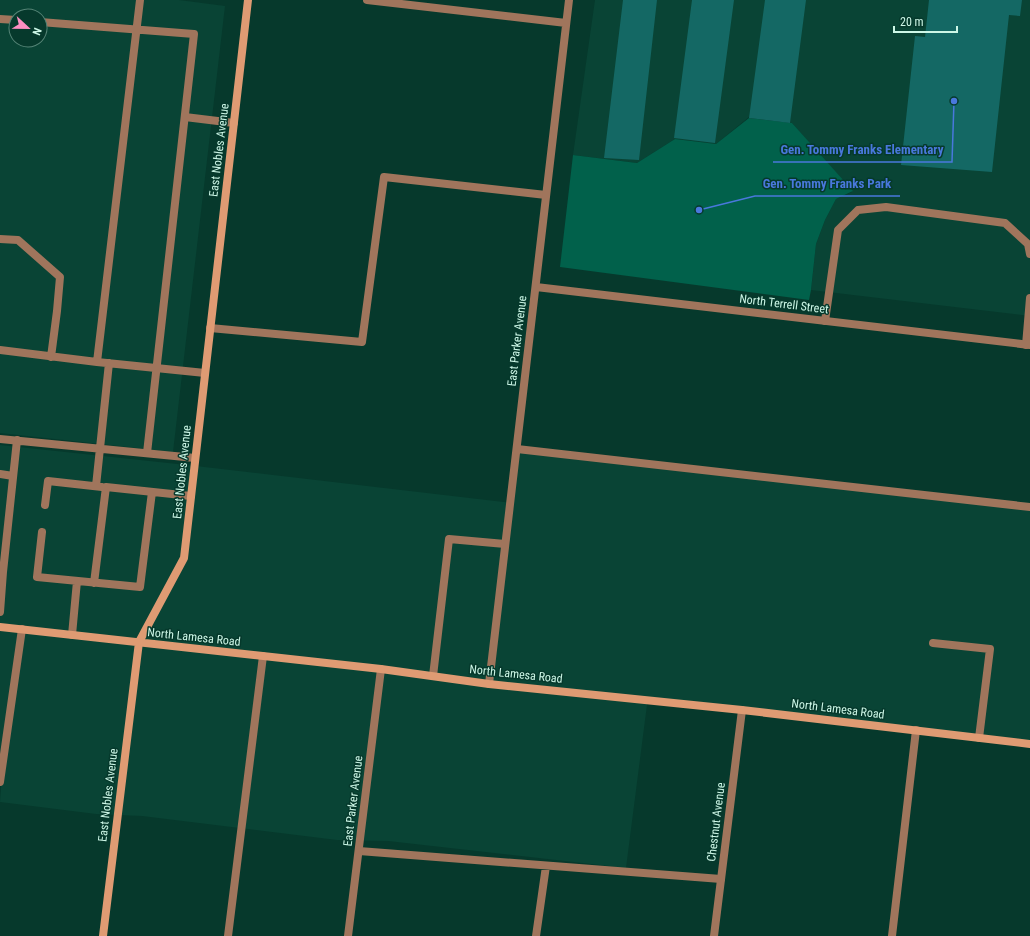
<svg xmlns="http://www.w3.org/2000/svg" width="1030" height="936" font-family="'Roboto Condensed',sans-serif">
  <rect width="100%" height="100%" fill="#06392c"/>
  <path fill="#094435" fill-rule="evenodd" d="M0,0H179L225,6L173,452L0,433ZM16,16H40V40H16Z
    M595,0H1030V316L811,290L816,244L825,220L836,199L852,192L792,123L749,117L716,144L675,139L637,163L573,155Z
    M0,445L196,466L512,503L518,449L1030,503V740L648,697L626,868L388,841L337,840L142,816L96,814L0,802L2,775H0Z"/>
  <path fill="#01614b" d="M749,118L792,123L853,191L836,199L825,220L816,244L811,290L809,300L560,267L573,155L637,163L675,139L716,144Z"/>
  <path fill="#146864" d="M623,0H657L639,160L604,158Z
    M692,0H734L715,143L674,138Z
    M765,0H806L790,123L749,118Z
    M929,0H1022L1020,16L1009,15L992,172L901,165L915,36L925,37Z"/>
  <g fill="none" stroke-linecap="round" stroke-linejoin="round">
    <path stroke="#a0755c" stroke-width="8" d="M0,19L16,20
      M40,22L194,34L147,453
      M185,117L234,123
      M0,239L18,240L60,277L57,311L51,357
      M825,321L838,230L858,210L886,207L1005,223L1028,244L1030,254
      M210,328L362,342L384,177L546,195
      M1026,345L1030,298
      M0,350L97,362L205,373
      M97,362L140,0
      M0,439L195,458
      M517,449L1030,507
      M0,474L13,476
      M96,486L109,363
      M45,505L48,481L102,487
      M42,532L37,577L140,587L152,492
      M94,583L106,487L191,496
      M0,612L3,572L17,440
      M72,635L77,581
      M933,643L990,649L979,738
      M433,676L449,539L505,544
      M0,782L22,629
      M359,851L721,879
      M228,936L263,656
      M536,936L546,866
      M892,936L916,730"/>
    <path stroke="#a0755c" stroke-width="8" d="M367,0L566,23
      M536,287L1030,345
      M489,684L569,0
      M348,936L381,669
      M714,936L742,710"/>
    <path stroke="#df9b73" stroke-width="8" d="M0,627L381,669L489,684L742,710L1030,744
      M103,936L139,642L184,558L248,0"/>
  </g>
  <g text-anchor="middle" stroke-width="3" stroke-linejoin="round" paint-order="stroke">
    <g font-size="12" fill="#cdf7e7" stroke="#06392c">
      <text transform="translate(219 150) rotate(-83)" y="4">East Nobles Avenue</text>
      <text transform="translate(784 304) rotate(7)" y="4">North Terrell Street</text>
      <text transform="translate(517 341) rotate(-83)" y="4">East Parker Avenue</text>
      <text transform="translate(182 472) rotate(-84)" y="4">East Nobles Avenue</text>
      <text transform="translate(194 637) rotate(6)" y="4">North Lamesa Road</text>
      <text transform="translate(516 674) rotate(6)" y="4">North Lamesa Road</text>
      <text transform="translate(838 709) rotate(7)" y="4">North Lamesa Road</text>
      <text transform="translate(108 795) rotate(-83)" y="4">East Nobles Avenue</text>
      <text transform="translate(353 801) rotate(-83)" y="4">East Parker Avenue</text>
      <text transform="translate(716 822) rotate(-83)" y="4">Chestnut Avenue</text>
    </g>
  </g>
  <path fill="none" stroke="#4978dc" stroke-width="1.5" d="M954 101L952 162H773M699 210L755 196H900"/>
  <g fill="#4978dc" stroke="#06392c" stroke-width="1.5">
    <circle cx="954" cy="101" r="4"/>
    <circle cx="699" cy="210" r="4"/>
  </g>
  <g font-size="13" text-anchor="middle" font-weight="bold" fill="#4978dc" stroke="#06392c" stroke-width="3" stroke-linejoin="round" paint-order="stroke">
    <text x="862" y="154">Gen. Tommy Franks Elementary</text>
    <text x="827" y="188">Gen. Tommy Franks Park</text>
  </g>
  <g transform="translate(28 28) rotate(112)"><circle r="19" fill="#06392c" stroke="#568577"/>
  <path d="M0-3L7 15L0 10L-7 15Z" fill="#fc8fc3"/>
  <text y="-6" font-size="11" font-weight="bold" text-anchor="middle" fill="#cdf7e7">N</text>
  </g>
  <path d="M894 26v6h63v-6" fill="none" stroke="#cdf7e7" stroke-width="2"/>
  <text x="900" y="26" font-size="12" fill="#cdf7e7" stroke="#06392c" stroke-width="3" paint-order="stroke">20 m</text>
</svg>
